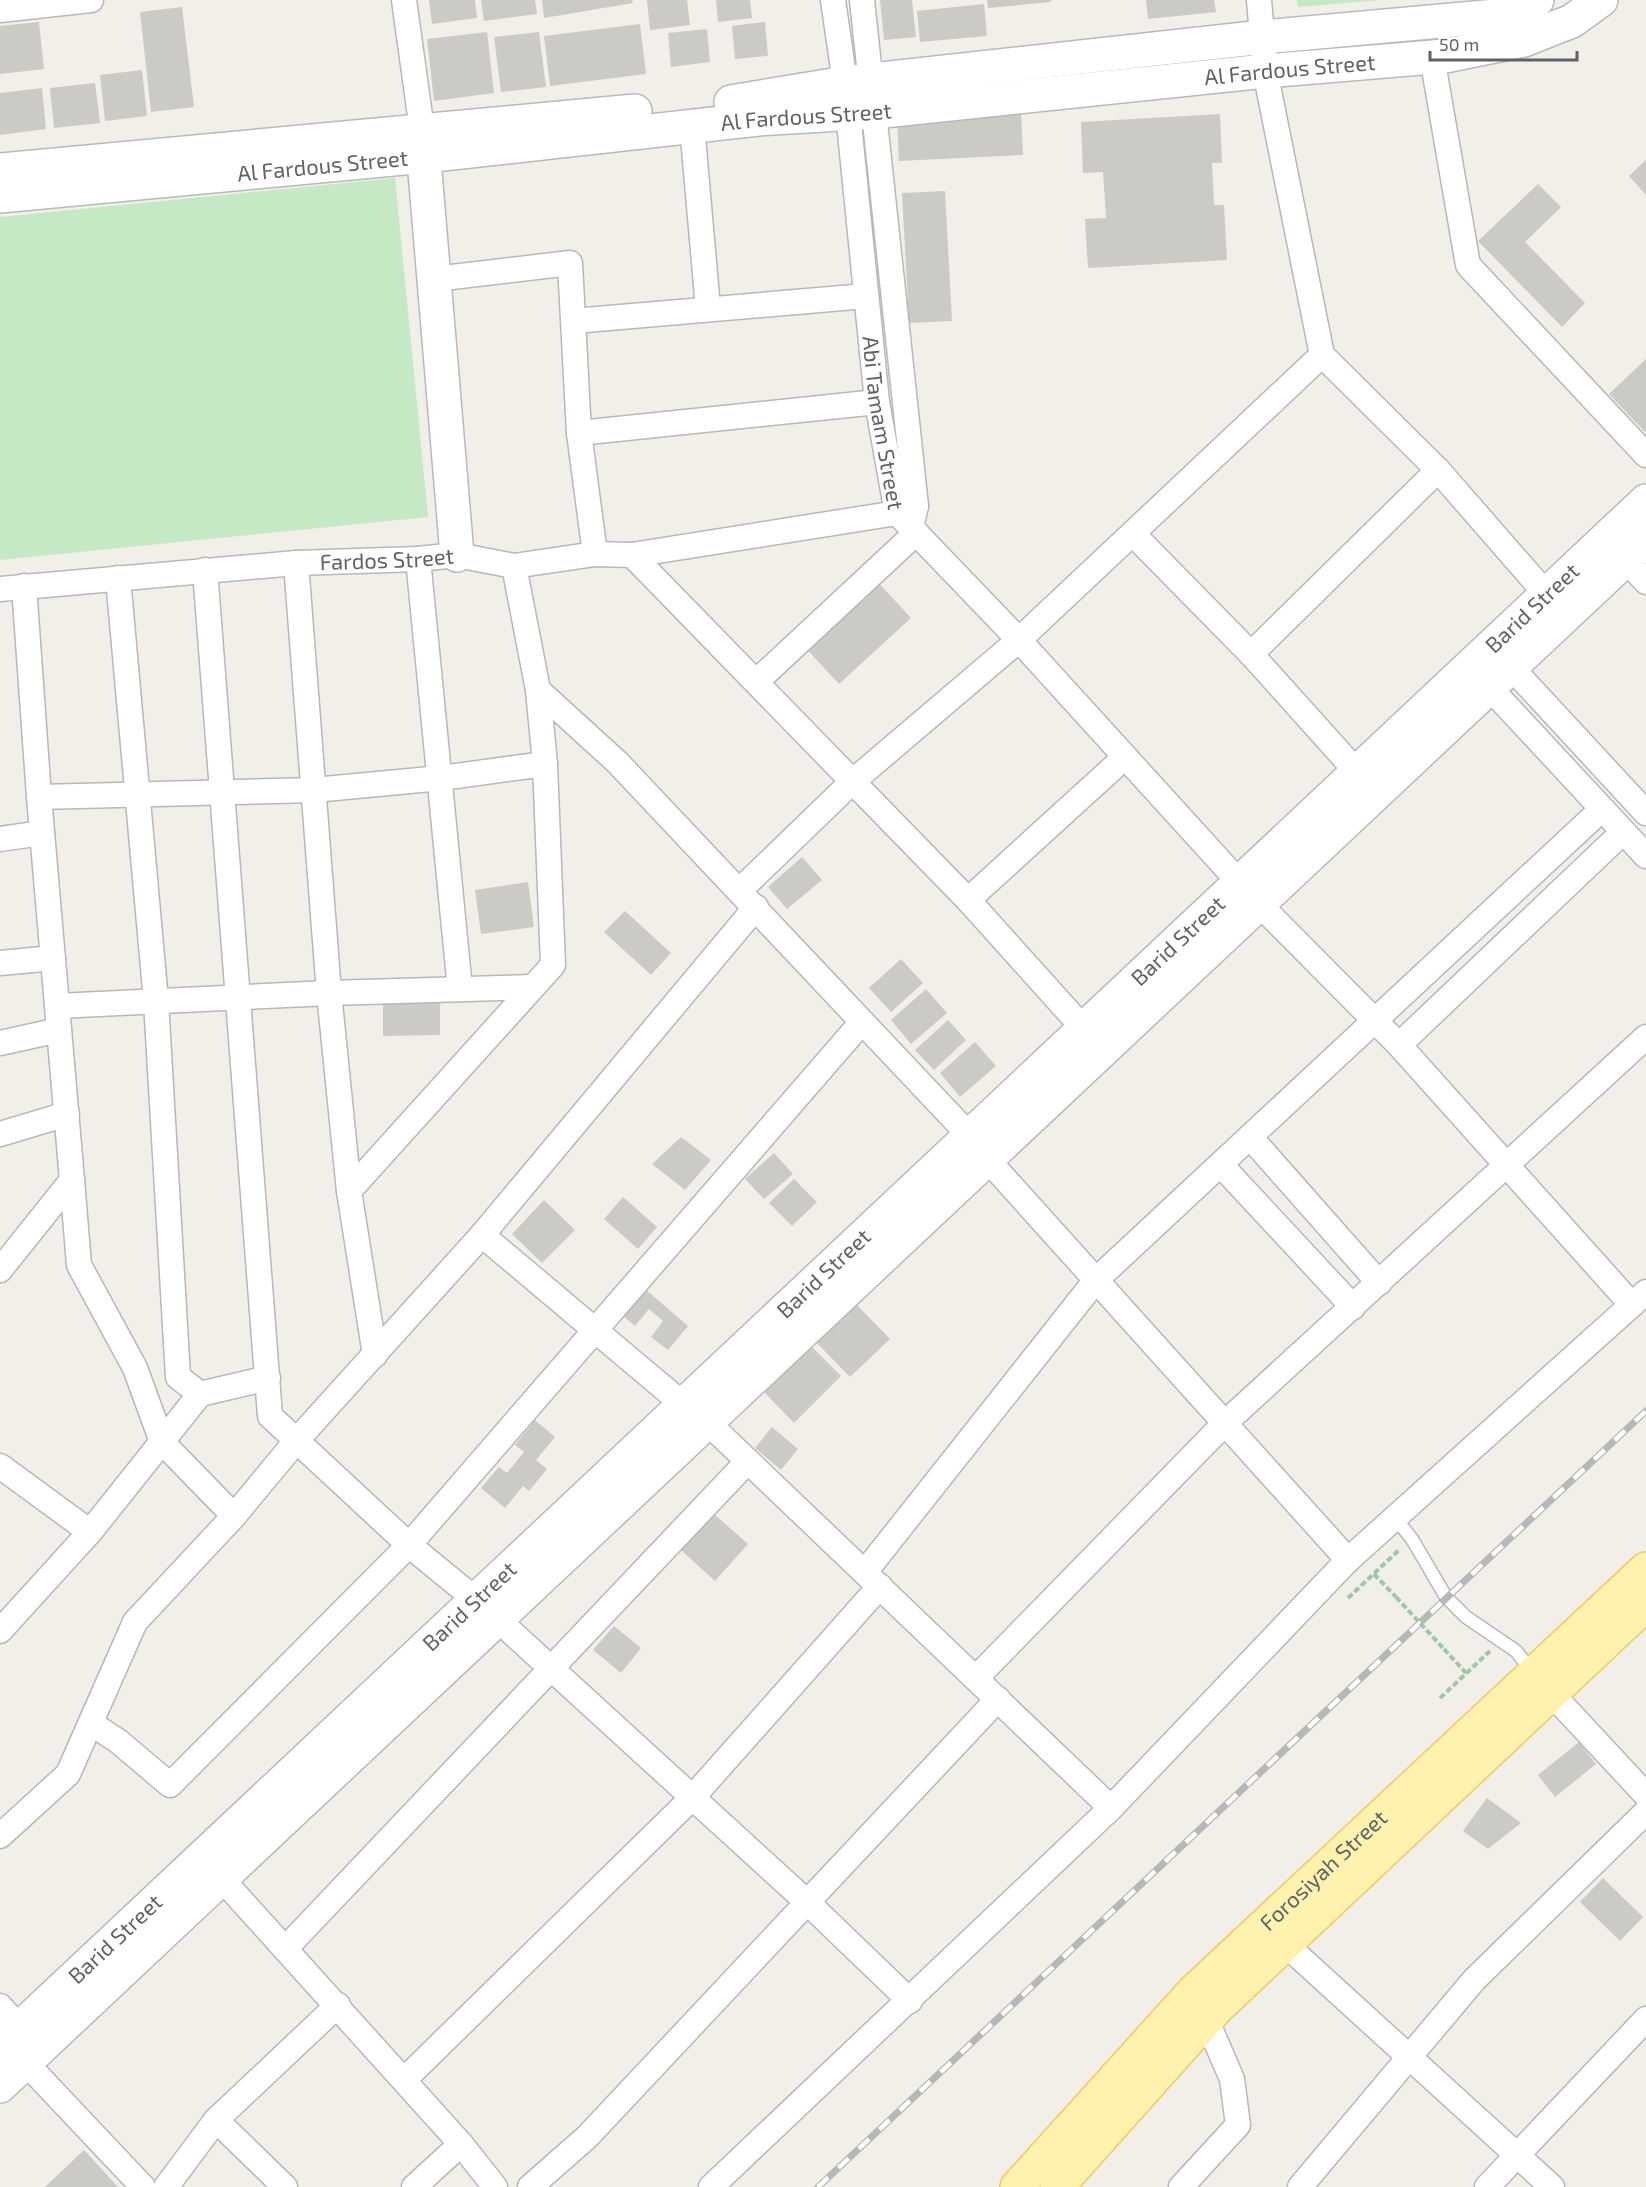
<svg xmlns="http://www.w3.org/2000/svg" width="1646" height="2187" font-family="'Exo 2',sans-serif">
  <rect width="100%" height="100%" fill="#f1efe8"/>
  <path fill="#c5e8c5" d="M1297,0H1381L1298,7Z
    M395,178L428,517L0,560V217Z"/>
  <path fill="#cccac5" d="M429,0H475L477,18L432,24Z
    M481,0H535L537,14L484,21Z
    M542,0H632L633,3L544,18Z
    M647,0H687L690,25L650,30Z
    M716,0H750L752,18L718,22Z
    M880,0H912L916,37L884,40Z
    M987,0H1051V2L988,8Z
    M1146,0H1214L1216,12L1148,19Z
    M984,4L987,36L920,42L917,11Z
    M182,7L194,107L151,112L140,12Z
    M39,22L44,69L0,74V26Z
    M765,22L768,56L735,59L732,26Z
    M640,24L646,74L550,86L544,36Z
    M707,29L710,62L671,67L668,33Z
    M487,32L494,93L434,101L427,39Z
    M539,32L546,87L501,92L494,37Z
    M142,70L147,116L105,121L100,75Z
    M95,83L100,123L54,128L50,88Z
    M42,88L46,129L0,135V93Z
    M1021,112L1023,155L899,161L897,119Z
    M1220,114L1222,163H1212L1214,205H1224L1227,260L1088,268L1085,219L1106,218L1103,172L1083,173L1081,122Z
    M1646,160V195L1629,176Z
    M1538,184L1561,207L1525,242L1585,303L1562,327L1478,241Z
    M945,191L952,321L909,323L902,193Z
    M1646,359V433L1609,394Z
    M873,577L911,618L839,684L801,643Z
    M802,857L822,880L787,909L768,887Z
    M528,882L534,927L481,934L475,890Z
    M625,911L671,953L651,975L604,932Z
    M901,959L923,983L891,1012L869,988Z
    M926,989L947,1013L911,1044L891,1020Z
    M383,1003H440V1035L383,1036Z
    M948,1020L966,1040L934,1070L915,1050Z
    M975,1042L996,1066L960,1097L940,1073Z
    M681,1137L711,1160L685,1190L652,1164Z
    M774,1153L793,1174L764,1199L745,1179Z
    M794,1179L817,1202L792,1226L769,1203Z
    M623,1197L657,1227L638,1249L604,1219Z
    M544,1200L575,1230L542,1263L512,1234Z
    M644,1288L688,1326L668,1350L651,1337L663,1321L649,1309L635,1326L622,1315Z
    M855,1303L890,1339L850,1377L816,1342Z
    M810,1345L841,1376L794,1423L763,1391Z
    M535,1420L555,1437L536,1460L547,1469L529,1491L523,1486L505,1508L481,1488L499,1467L507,1473L524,1452L515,1445Z
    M772,1427L798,1449L781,1470L755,1448Z
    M714,1514L748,1544L715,1581L681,1550Z
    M614,1626L641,1648L621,1673L593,1650Z
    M1579,1742L1596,1764L1555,1797L1538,1775Z
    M1487,1798L1521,1823L1488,1849L1463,1831Z
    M1603,1878L1643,1917L1620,1941L1580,1902Z
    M84,2150L118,2187H45Z"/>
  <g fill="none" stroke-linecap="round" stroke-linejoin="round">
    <g stroke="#b5b8bc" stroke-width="15">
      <path id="lane" d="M1395,1518L1412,1539L1446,1597L1466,1617L1516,1651L1533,1673"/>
    </g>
    <g stroke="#b5b8bc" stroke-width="27">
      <g id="street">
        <path d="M404,0L422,130"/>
        <path id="s1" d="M833,0L845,83L877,402L897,513L1019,640L1259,904L1399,1045L1632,1305"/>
        <path d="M862,0L916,506L913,519"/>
        <path d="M1259,0L1265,71L1322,355L1438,470L1547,595L1560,605"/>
        <path d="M0,10L91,0"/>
        <path d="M1432,57L1468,265L1646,455"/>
        <path d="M692,126L708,308"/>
        <path d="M435,279L570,263L579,433L595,554"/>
        <path d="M574,321L866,296"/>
        <path d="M579,433L877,402"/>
        <path d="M1133,534L1251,654L1357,772"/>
        <path d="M632,555L968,900L1084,1029"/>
        <path d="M418,559L460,989"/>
        <path d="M1625,559L1646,582"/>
        <path d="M296,563L329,993L349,1191L375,1355"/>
        <path d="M205,570L270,1416L409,1545L476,1600"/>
        <path d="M118,578L156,1001L178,1377L200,1394"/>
        <path id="s2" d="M0,589L296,563L418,559L457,555L514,566L595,554L632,555L897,513L916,506"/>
        <path d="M1251,654L1438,470"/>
        <path d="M1511,667L1646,813"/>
        <path d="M757,681L916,533"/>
        <path d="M1489,687L1646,856"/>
        <path d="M538,690L617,762L970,1136L987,1159L1348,1560"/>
        <path d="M39,797L314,790L441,778L545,764"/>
        <path d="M0,839L42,833"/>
        <path d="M739,891L852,782L1019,640L1322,355"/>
        <path d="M968,900L1125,757"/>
        <path d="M0,963L53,958"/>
        <path d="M57,1006L329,993L532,987"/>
        <path d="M0,1043L59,1030"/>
        <path d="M1399,1045L1623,832"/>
        <path d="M0,1134L67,1114"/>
        <path d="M1251,1138L1379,1283"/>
        <path d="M1221,1165L1353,1307"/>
        <path d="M72,1180L79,1265L135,1368L162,1442L234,1516"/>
        <path d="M349,1191L553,965L545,764L538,690L514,566"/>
        <path d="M482,1235L684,1405"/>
        <path d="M0,1270L72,1180L39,797L24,586"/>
        <path d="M707,1422L1111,1808"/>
        <path d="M0,1466L90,1532"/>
        <path d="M865,1572L1096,1280L1602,809"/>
        <path d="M497,1619L807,1902L910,2001"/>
        <path d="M0,1631L90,1532L200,1394L268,1378"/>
        <path d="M976,1678L1225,1423L1646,1037"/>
        <path d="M1551,1693L1646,1795"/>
        <path d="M92,1724L118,1741L170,1785L409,1545L862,1022"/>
        <path d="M0,1836L68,1774L135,1622L234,1516L297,1440L482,1235L756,907"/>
        <path d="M212,1864L221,1878L461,2144L495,2187"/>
        <path d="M1285,1944L1552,2187"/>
        <path d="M285,1949L747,1462"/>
        <path d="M0,2006L20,2028"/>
        <path d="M25,2062L143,2187"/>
        <path d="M404,2080L692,1798L880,1586"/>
        <path d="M216,2120L285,2187"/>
        <path d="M166,2187L216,2120L338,2005"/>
        <path d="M414,2187L461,2144"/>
        <path d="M530,2187L587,2137L998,1699"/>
        <path d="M711,2187L1111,1808L1348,1560L1646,1292"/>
        <path d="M1181,2187L1238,2125L1232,2079L1206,2019"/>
        <path d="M1300,2187L1474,1980L1646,1812"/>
        <path d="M1487,2187L1646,2019"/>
      </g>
    </g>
    <g stroke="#b6babf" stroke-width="36">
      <g id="secondary">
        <path d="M731,102L845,83L1263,37L1496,16L1537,0"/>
        <path d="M422,136L457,555"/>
        <path d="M0,170L635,111"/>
        <path id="s3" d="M0,196L425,156L758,119L874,112L1265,71L1445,56L1524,40L1572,21L1601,0"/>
        <path id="s4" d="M0,2047L1646,501"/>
        <path d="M0,2086L1646,540"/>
      </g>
    </g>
    <g stroke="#f2c960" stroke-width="36">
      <g id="primary">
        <path id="s5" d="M1017,2187L1193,1992L1646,1569"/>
        <path d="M1057,2187L1217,2008L1646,1604"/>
      </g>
    </g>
    <path stroke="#9cc7a9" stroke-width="4" stroke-dasharray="6 3" stroke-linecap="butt" d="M1374,1574L1396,1597
      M1348,1598L1399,1550
      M1444,1649L1466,1673
      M1440,1698L1490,1651"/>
    <use href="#lane" stroke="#fff" stroke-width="12"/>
    <use href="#street" stroke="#fff" stroke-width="24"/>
    <use href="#secondary" stroke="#fff" stroke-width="33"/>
    <use href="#primary" stroke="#fff2af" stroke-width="33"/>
    <g stroke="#b6b7b8" stroke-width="7">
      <path id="rail" d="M818,2187L1646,1411"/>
    </g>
    <use href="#rail" stroke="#fff" stroke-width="4.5" stroke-dasharray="14" stroke-linecap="butt"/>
    <path stroke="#9cc7a9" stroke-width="4" stroke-dasharray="6 3" stroke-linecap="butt" d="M1396,1597L1444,1649"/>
  </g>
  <g text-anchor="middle" stroke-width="6" stroke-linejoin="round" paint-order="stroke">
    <g font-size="22" fill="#5f6368" stroke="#fff">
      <text dy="8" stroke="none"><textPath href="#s3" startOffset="1296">Al Fardous Street</textPath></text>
      <text dy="8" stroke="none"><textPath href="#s3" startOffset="810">Al Fardous Street</textPath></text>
      <text dy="8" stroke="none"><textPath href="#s3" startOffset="324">Al Fardous Street</textPath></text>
      <text dy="8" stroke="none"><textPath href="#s1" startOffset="426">Abi Tamam Street</textPath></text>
      <text dy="8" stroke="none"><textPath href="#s2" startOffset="388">Fardos Street</textPath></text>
      <text dy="8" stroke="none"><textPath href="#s4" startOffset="2102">Barid Street</textPath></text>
      <text dy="8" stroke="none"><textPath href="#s4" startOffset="1616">Barid Street</textPath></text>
      <text dy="8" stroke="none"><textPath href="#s4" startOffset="1130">Barid Street</textPath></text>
      <text dy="8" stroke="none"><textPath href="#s4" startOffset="644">Barid Street</textPath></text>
      <text dy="8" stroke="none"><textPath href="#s5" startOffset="441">Forosiyah Street</textPath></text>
      <text dy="8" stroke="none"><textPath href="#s4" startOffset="158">Barid Street</textPath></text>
    </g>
  </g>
  <path d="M1430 51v9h147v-9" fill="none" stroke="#5f6368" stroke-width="3"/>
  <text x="1439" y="51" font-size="18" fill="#5f6368" stroke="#ffffff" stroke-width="4.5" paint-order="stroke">50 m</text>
</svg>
